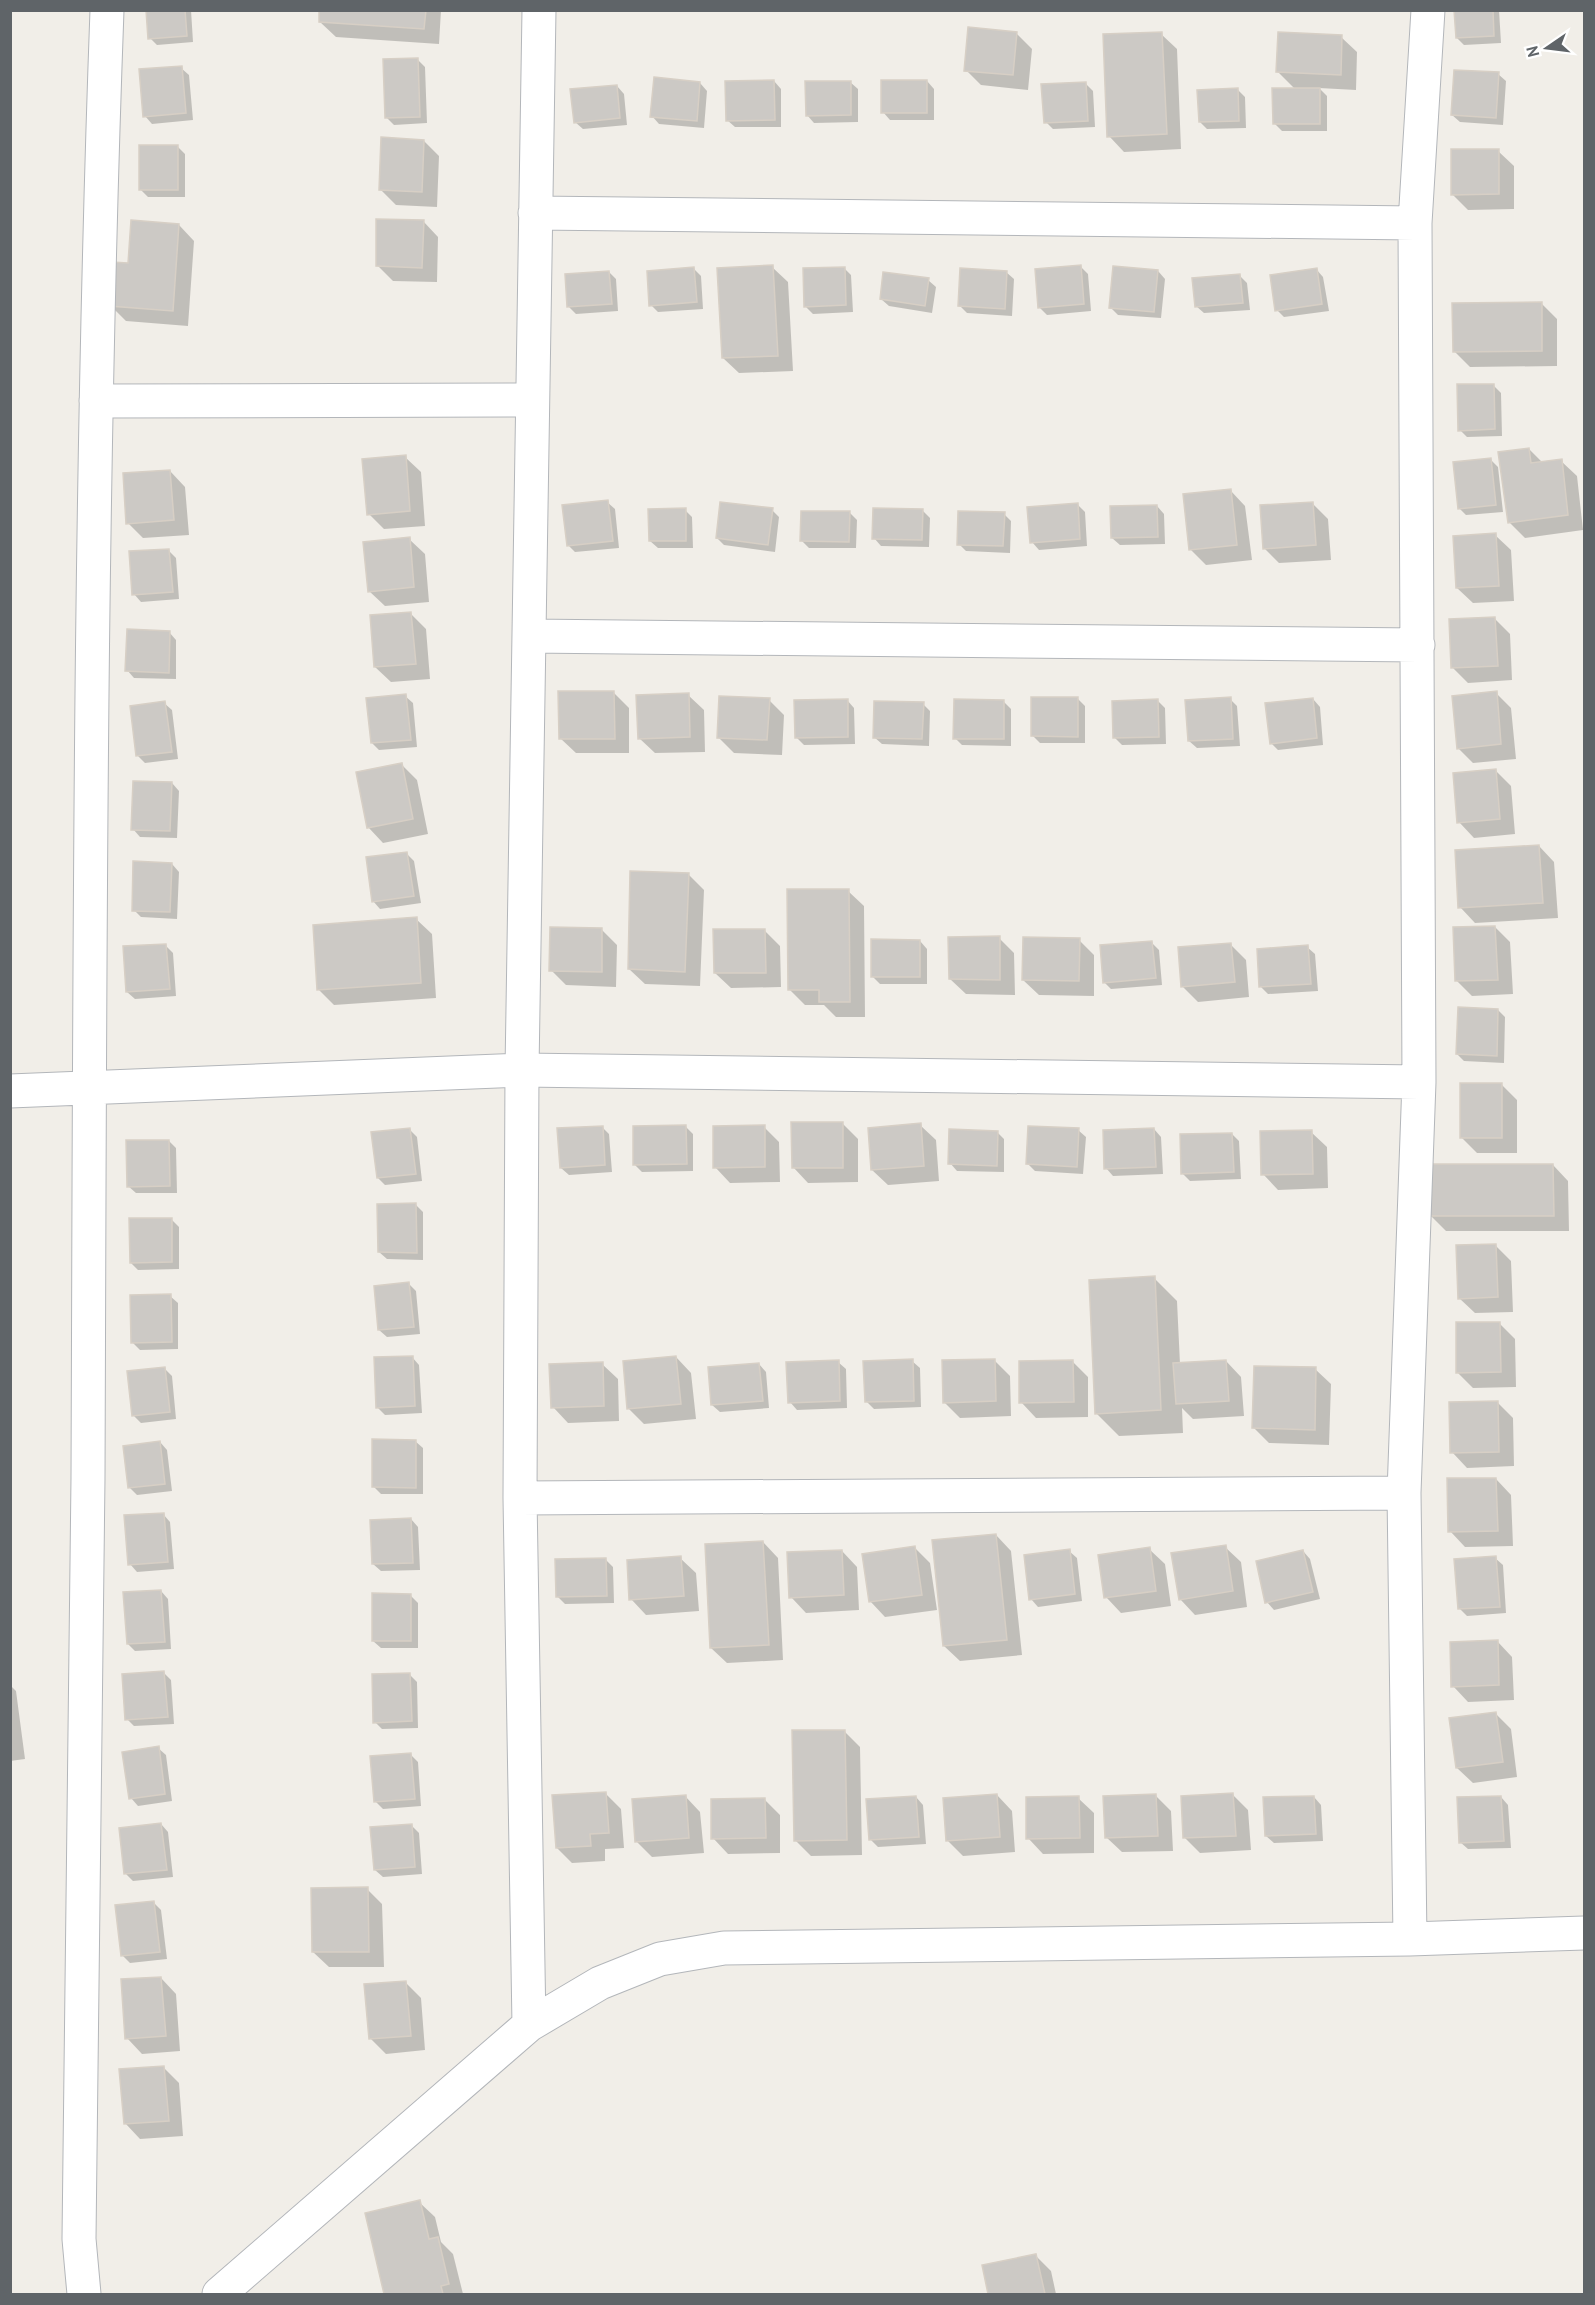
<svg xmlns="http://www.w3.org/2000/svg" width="1595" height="2305" font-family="'PT Sans',sans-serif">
  <rect width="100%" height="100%" fill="#f1eee8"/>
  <path fill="#0003" d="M147,10H191L193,42L157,45L150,38Z
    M321,10H441L439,44L336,37L320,22Z
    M1455,10H1499L1501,43L1464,45L1457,38Z
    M1016,33L1032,49L1028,90L981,85L966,70Z
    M1161,34L1177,49L1181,149L1124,152L1109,136Z
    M1341,37L1357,52L1356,90L1319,88L1327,96V131H1282L1274,123L1295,89L1278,72Z
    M418,60L425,67L427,123L394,125L386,117Z
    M181,68L189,75L193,120L152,124L145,116Z
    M1498,74L1506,81L1503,125L1460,122L1452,115Z
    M774,81L781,89V127H735L727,120Z
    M927,81L934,89V120H890L883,112Z
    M850,82L858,89V122L814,123L807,115Z
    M700,83L707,91L704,128L659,124L652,116Z
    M1085,83L1093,91L1095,127L1053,129L1046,122Z
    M617,86L624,94L627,125L583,129L575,122Z
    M1238,90L1245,97L1246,128L1207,129L1200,122Z
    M424,141L439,156L437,207L396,205L381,190Z
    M178,147L185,154V197H148L141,190Z
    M1498,151L1514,166V209L1468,210L1452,194Z
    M423,221L438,237L437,282L393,281L377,265Z
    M179,225L194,241L188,326L126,321L111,306Z
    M772,267L788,282L793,371L739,373L723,358Z
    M1081,267L1088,274L1091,311L1047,315L1039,307Z
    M693,268L701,276L703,309L658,312L651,305Z
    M844,268L851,275L853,312L813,314L806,307Z
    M1316,269L1323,277L1329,311L1284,317L1277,310Z
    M1158,271L1165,279L1161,318L1118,315L1110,307Z
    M609,272L616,279L618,311L576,314L569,307Z
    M1006,272L1014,279L1012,316L967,313L959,305Z
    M1240,276L1247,283L1250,310L1204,313L1196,306Z
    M928,280L936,287L932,313L889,306L881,299Z
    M1542,304L1557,319V366L1470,367L1454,351Z
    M1493,385L1501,393L1502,436L1467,437L1460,430Z
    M1529,449L1543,463L1561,461L1577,476L1583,530L1525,538L1509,522Z
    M405,457L421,472L425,526L384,529L369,514Z
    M1491,460L1498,467L1503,512L1466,515L1459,508Z
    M170,471L185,487L189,535L143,538L128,523Z
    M1230,490L1245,506L1252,560L1206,565L1190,549Z
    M607,502L615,509L619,548L575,552L568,545Z
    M1077,504L1085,512L1087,546L1039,550L1032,542Z
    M1313,504L1328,519L1331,560L1279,563L1264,548Z
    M1157,506L1164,514L1165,544L1120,545L1112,538Z
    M685,510L692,517L693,548H658L650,541Z
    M772,510L779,517L775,552L724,545L717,538Z
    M922,510L930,518L929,547L881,546L874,538Z
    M849,512L857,520L856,548H809L802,541Z
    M1004,514L1011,521L1010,553L966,551L959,544Z
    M1495,535L1511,550L1514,601L1473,603L1457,588Z
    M409,539L425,554L429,602L385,606L369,591Z
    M168,550L176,558L179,599L141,602L134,594Z
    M411,614L426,629L430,679L391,682L375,667Z
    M1494,618L1510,634L1512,680L1468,683L1453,668Z
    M169,632L176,640V679L134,678L127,670Z
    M613,692L629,708V753H576L560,738Z
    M1496,693L1511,708L1516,759L1473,763L1458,748Z
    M688,695L704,710L705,752L655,753L639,738Z
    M405,696L413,703L417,747L379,750L372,743Z
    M1078,699L1085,706V743H1040L1032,735Z
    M1230,699L1237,706L1240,746L1197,748L1189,741Z
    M1313,699L1320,707L1323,745L1278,750L1271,743Z
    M769,700L784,715L782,755L734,753L718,737Z
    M847,700L854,708L855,744L804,745L796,737Z
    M1003,701L1011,709V746L962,745L955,738Z
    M1158,701L1165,708L1166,744L1122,745L1114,737Z
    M164,703L172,710L178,759L145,763L138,756Z
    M923,704L930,711L929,746L882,744L874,737Z
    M402,765L417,780L428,834L383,843L368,827Z
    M1495,770L1511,786L1515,834L1474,838L1459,822Z
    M172,783L179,791L177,838L140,837L133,829Z
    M1539,846L1554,862L1558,918L1475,923L1460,907Z
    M407,854L414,861L421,903L380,909L373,901Z
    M172,864L179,872L177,919L141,917L134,910Z
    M688,874L704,890L700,986L645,984L629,969Z
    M848,891L864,906L865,1017H836L824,1005H805L790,990Z
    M416,919L432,934L436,998L334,1005L318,989Z
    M1495,927L1510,942L1513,994L1472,996L1457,981Z
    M602,930L617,945L616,987L566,985L551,970Z
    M765,931L780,946L781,987L731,988L715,973Z
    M999,938L1014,953L1015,995L966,994L950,979Z
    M1079,940L1094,955V996L1039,995L1023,980Z
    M920,941L927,949V984H880L872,976Z
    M1152,943L1159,950L1162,985L1111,989L1104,982Z
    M1230,944L1246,960L1249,997L1198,1002L1182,986Z
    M165,945L173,953L176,996L135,999L127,992Z
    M1307,947L1315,954L1318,991L1268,994L1261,987Z
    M1498,1010L1505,1017L1504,1063L1464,1061L1457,1054Z
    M1502,1085L1517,1100V1153H1477L1461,1137Z
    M842,1123L858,1139V1182L808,1183L793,1167Z
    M920,1125L936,1140L939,1181L888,1185L872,1170Z
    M602,1127L609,1134L612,1172L569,1175L561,1168Z
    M686,1127L693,1134V1171L642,1172L635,1165Z
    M764,1127L779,1142L780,1182L730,1183L715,1167Z
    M409,1129L417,1137L422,1181L385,1185L378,1178Z
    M1154,1129L1161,1137L1163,1174L1113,1176L1106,1168Z
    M1078,1130L1086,1137L1083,1174L1035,1171L1028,1164Z
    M997,1132L1004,1139V1172L957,1171L950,1163Z
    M1311,1132L1327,1147L1328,1188L1278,1190L1263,1174Z
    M1232,1134L1239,1141L1241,1179L1190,1181L1182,1173Z
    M169,1141L176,1148L177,1193H136L128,1186Z
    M1553,1165L1568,1181L1569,1231H1446L1430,1215Z
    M416,1205L423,1212V1260L387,1259L379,1252Z
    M171,1219L179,1227V1269L138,1270L131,1263Z
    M1496,1246L1511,1261L1513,1312L1475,1313L1459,1298Z
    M1154,1278L1177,1301L1180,1364L1226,1361L1241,1377L1244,1416L1193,1419L1182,1408L1183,1433L1119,1436L1096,1413Z
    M409,1284L416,1291L420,1334L387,1337L379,1330Z
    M170,1296L178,1303V1349L140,1350L132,1342Z
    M1499,1323L1515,1339L1516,1387L1473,1388L1458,1373Z
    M412,1357L419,1365L422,1413L385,1415L377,1407Z
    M676,1357L691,1373L696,1419L644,1424L629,1409Z
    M994,1360L1010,1376L1011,1416L960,1418L944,1402Z
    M912,1361L920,1368L921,1407L874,1409L866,1401Z
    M838,1362L846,1369L847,1408L797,1410L790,1402Z
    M1073,1362L1088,1377V1417L1036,1418L1021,1402Z
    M602,1364L618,1379L619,1421L568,1423L553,1407Z
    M759,1364L766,1372L769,1408L720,1412L712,1405Z
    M165,1369L172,1376L176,1419L141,1423L134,1416Z
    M1315,1369L1331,1384L1329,1445L1269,1443L1254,1428Z
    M1497,1402L1513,1418L1514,1466L1467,1468L1452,1452Z
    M415,1441L423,1448V1494H381L373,1486Z
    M160,1442L167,1450L172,1491L137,1495L129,1487Z
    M1496,1479L1511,1495L1513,1546L1465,1547L1450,1531Z
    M163,1514L170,1522L174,1569L137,1572L130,1564Z
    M411,1519L418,1527L420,1570L381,1571L373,1564Z
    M996,1535L1011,1551L1022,1655L960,1661L944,1646Z
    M763,1542L778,1558L783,1660L727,1663L711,1648Z
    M1225,1547L1241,1562L1247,1607L1195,1615L1180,1599Z
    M915,1548L930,1563L937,1610L885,1617L870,1601Z
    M1149,1549L1165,1564L1171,1606L1121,1613L1106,1597Z
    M842,1551L857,1567L859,1610L806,1613L791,1597Z
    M1069,1551L1077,1558L1082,1601L1038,1607L1031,1599Z
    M1303,1551L1310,1559L1320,1599L1274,1610L1267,1602Z
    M680,1558L696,1573L699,1611L646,1615L631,1599Z
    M1495,1558L1503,1565L1506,1613L1467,1616L1459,1608Z
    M606,1560L613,1567L614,1603L565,1604L557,1596Z
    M161,1591L168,1599L171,1649L135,1651L128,1644Z
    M410,1595L418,1603V1648H381L373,1641Z
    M1497,1641L1512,1657L1514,1700L1468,1702L1453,1686Z
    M164,1673L171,1680L174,1724L134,1726L127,1719Z
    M409,1674L417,1682L418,1728L382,1729L375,1722Z
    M10,1685L16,1691L25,1759L10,1761Z
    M1496,1714L1511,1729L1517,1777L1473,1783L1457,1768Z
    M844,1731L860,1747L862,1855L811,1856L795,1840Z
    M158,1748L166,1755L172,1801L138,1806L131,1798Z
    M411,1755L418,1762L421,1806L383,1809L375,1801Z
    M606,1794L621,1809L624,1848L605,1849V1861L572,1863L557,1848Z
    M997,1795L1012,1811L1015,1852L963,1856L947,1840Z
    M1233,1795L1248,1810L1251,1850L1200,1853L1184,1837Z
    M685,1796L700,1812L704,1853L652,1857L636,1841Z
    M1156,1796L1171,1811L1173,1851L1122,1852L1106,1837Z
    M916,1797L923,1805L926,1844L878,1847L871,1840Z
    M1314,1797L1321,1805L1323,1841L1274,1843L1266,1836Z
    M1501,1797L1508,1805L1511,1848L1468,1849L1460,1842Z
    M1078,1798L1094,1813V1853L1043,1854L1028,1838Z
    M765,1800L780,1815V1853L728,1854L713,1838Z
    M161,1824L168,1832L173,1877L133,1881L126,1874Z
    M411,1825L419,1833L422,1874L383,1877L375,1870Z
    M367,1889L382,1904L384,1967H329L313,1952Z
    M153,1902L161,1910L167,1959L130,1963L122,1955Z
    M161,1978L176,1994L180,2051L142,2054L127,2038Z
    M405,1982L421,1998L425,2050L386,2054L371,2039Z
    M163,2067L179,2083L183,2136L140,2139L125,2123Z
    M419,2202L435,2217L441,2242L453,2254L463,2294H386L367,2214Z
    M1036,2256L1051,2271L1056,2294H989L984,2267Z"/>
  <path fill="#ccc9c5" stroke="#d7cfc5" stroke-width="1.5" d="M146,10H185L187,36L148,39Z
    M319,10H426L424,29L319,22Z
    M1454,10H1493L1494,36L1456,38Z
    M968,27L1017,32L1013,75L964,71Z
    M1162,32L1167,134L1107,137L1103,34Z
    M1278,32L1342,35L1341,75L1276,72Z
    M418,58L420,117L385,118L383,59Z
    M182,66L186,113L143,117L139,69Z
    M1454,70L1499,72L1496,118L1451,115Z
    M654,77L700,82L697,121L650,117Z
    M774,80L775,120L726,121L725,81Z
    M881,80H927V113H881Z
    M805,81H851V115L806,116Z
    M1086,82L1088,121L1044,123L1041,84Z
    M617,85L620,118L574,123L570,89Z
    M1238,88L1239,121L1199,122L1197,90Z
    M1272,88H1320V124H1273Z
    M381,137L424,140L422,192L379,190Z
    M139,145H178V190H139Z
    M1451,149H1499V194L1451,195Z
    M376,219L424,220L422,268L376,266Z
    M131,220L179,224L173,311L109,306L112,262L128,263Z
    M773,265L778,356L722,358L717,268Z
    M1081,265L1084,304L1038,308L1035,269Z
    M1113,266L1158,270L1154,312L1109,308Z
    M694,267L697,302L649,306L647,271Z
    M845,267L846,305L804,307L803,268Z
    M960,268L1007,271L1005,309L958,306Z
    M1317,268L1322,304L1275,311L1270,275Z
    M609,271L612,304L567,307L565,274Z
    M883,272L929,278L925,306L880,299Z
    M1240,274L1243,303L1195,307L1192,278Z
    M1542,302V351L1453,352L1452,303Z
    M1457,384H1494L1495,429L1458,431Z
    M1529,448L1531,463L1562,459L1568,515L1508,523L1498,452Z
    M406,455L410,511L367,515L362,459Z
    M1491,458L1496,505L1458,509L1453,462Z
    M170,470L174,520L126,524L123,473Z
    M1231,489L1237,545L1189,550L1183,494Z
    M608,500L613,541L567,546L562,505Z
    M720,502L773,508L768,545L716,538Z
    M1313,502L1316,545L1263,549L1260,505Z
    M1078,503L1080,539L1030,543L1027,507Z
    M1157,505L1158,537L1111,538L1110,506Z
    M686,508V541H649L648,509Z
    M873,508L923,509L922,540L872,539Z
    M801,511H850L849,542L800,541Z
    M958,511L1005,512L1003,546L957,545Z
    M1496,533L1499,586L1456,588L1453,536Z
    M410,537L414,587L368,592L363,542Z
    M169,549L173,592L132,595L129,551Z
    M411,612L416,664L374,667L370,615Z
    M1495,617L1498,666L1451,668L1449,619Z
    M127,629L170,631L169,673L125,671Z
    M558,691H614L615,739H559Z
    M1497,691L1501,744L1457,749L1452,696Z
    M689,693L690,737L638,739L636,695Z
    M406,694L411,740L371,743L366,698Z
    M719,696L770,698L767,740L717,738Z
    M1031,697H1078V737L1031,736Z
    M1231,697L1233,739L1188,741L1185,700Z
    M1313,698L1317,738L1270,744L1265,703Z
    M848,699V737L795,738L794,700Z
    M954,699L1004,700V739H953Z
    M1158,699L1159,737L1113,738L1112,701Z
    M165,701L172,752L136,756L130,706Z
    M874,701L924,702L922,739L873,738Z
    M402,763L413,819L367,828L356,772Z
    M1496,769L1500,819L1457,823L1453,773Z
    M133,781L172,782L170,831L131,830Z
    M1539,845L1543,903L1458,908L1455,850Z
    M407,852L414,896L372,902L366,857Z
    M133,861L172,863L170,912L132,911Z
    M630,871L689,873L685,972L628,969Z
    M787,889H849L850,1002H819V990H788Z
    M417,917L421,983L317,990L313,925Z
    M1495,926L1498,980L1455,981L1453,927Z
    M550,927L602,928V972L549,971Z
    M713,929H765L766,973H714Z
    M1000,936V980L949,979L948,937Z
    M1023,937L1080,938L1079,981L1022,980Z
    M871,939L920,940V977H871Z
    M1152,941L1156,978L1103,983L1100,945Z
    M1231,943L1235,982L1181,987L1178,947Z
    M166,944L170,989L126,992L123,946Z
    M1308,945L1311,984L1259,987L1257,949Z
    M1458,1007L1498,1009L1497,1056L1456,1054Z
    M1460,1083H1502V1138H1460Z
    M791,1122H843V1168H792Z
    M921,1123L924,1166L871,1170L868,1128Z
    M686,1125L687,1164L633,1165V1126Z
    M765,1125V1167L713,1168V1126Z
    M603,1126L605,1165L560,1168L557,1128Z
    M1028,1126L1079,1128L1077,1167L1026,1164Z
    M410,1128L416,1174L377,1178L371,1132Z
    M1154,1128L1156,1167L1104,1169L1103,1130Z
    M949,1129L998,1131L997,1166L948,1164Z
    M1312,1130L1313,1174L1261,1175L1260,1131Z
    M1232,1133L1234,1172L1181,1174L1180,1134Z
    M126,1140H169L170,1186L127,1187Z
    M1429,1164H1553L1554,1216H1429Z
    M416,1203L417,1253L378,1252L377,1204Z
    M129,1218H172V1262L130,1263Z
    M1496,1244L1498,1297L1458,1299L1456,1245Z
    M1155,1276L1161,1410L1095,1414L1089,1280Z
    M409,1282L414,1327L378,1330L374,1286Z
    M171,1294L172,1342L131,1343L130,1295Z
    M1456,1322H1500L1501,1372L1456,1373Z
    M413,1356L415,1406L376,1408L374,1357Z
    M676,1356L681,1404L627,1409L623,1361Z
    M913,1359L914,1401L865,1402L863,1361Z
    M995,1359L996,1401L943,1403L942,1360Z
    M839,1360L840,1401L788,1403L786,1362Z
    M1073,1360L1074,1402L1019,1403V1361Z
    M1226,1360L1229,1401L1176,1404L1173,1363Z
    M603,1362L604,1406L551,1408L549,1364Z
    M759,1363L763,1401L711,1405L708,1367Z
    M1254,1366L1316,1367L1315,1430L1252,1428Z
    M165,1367L170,1412L132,1416L127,1371Z
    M1498,1401L1499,1452L1450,1453L1449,1402Z
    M372,1439L416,1440V1488L372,1487Z
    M160,1441L165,1484L128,1488L123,1446Z
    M1447,1478H1496L1498,1531L1448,1532Z
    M164,1513L168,1562L128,1565L124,1515Z
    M411,1518L413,1563L372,1564L370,1520Z
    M996,1534L1007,1640L943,1646L932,1540Z
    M763,1541L769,1645L710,1648L705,1544Z
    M1226,1545L1233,1591L1179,1600L1171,1553Z
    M915,1546L922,1595L869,1602L862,1554Z
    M1150,1547L1156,1591L1104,1598L1098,1555Z
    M1070,1549L1075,1594L1029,1600L1024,1555Z
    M842,1550L844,1595L789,1598L787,1552Z
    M1303,1550L1313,1592L1265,1603L1256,1561Z
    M681,1556L684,1596L629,1600L627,1560Z
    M1496,1556L1500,1607L1458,1609L1454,1559Z
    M606,1558L607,1596L556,1597L555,1559Z
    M161,1590L165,1642L127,1644L123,1592Z
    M372,1593L411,1594V1641H372Z
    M1498,1640L1499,1685L1451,1687L1450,1642Z
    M164,1671L168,1717L125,1720L122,1674Z
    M410,1673L412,1721L373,1723L372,1674Z
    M1496,1712L1503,1762L1456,1768L1449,1718Z
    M792,1730H845L847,1840L794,1841Z
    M159,1746L165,1794L129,1799L122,1752Z
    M411,1753L415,1799L374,1802L370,1756Z
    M606,1792L609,1833L590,1834L591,1846L556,1848L552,1795Z
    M1233,1793L1236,1836L1183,1838L1181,1796Z
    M997,1794L1000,1837L946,1841L943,1798Z
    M1156,1794L1158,1836L1105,1838L1103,1796Z
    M686,1795L689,1838L635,1842L632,1799Z
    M916,1796L919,1837L869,1840L866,1799Z
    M1079,1796L1080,1838L1026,1839V1797Z
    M1314,1796L1316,1834L1265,1836L1263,1797Z
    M1501,1796L1504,1841L1459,1843L1457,1797Z
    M765,1798L766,1838L711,1839V1799Z
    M161,1823L167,1870L124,1874L119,1828Z
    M412,1824L415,1867L374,1870L370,1827Z
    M368,1887L369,1952H312L311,1888Z
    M154,1901L160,1952L121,1956L115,1905Z
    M161,1977L166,2036L125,2039L121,1979Z
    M406,1981L411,2036L369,2039L364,1984Z
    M164,2066L169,2121L124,2124L119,2069Z
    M420,2200L429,2239L438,2237L449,2284L441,2286L443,2294H384L365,2213Z
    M1036,2254L1045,2294H988L982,2265Z"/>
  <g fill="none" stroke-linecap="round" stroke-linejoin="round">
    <g stroke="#b3b6ba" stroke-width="35">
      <path id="street" d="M535,213L1415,223
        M96,401L532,400
        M529,636L1418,645
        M10,1091L522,1070L1419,1082
        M520,1498L1404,1493
        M1410,1939L1404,1493L1419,1082L1415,223L1428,10
        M529,2025L520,1498L522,1070L539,10
        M84,2294L79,2239C83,1985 87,1731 88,1478C90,989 89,499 107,10
        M219,2294L529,2025L600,1983L660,1959L724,1948L1410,1939L1584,1933"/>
    </g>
    <use href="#street" stroke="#fff" stroke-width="33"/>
  </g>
  <rect width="1595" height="2305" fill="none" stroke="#5f6468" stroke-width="24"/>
  <g transform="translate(1547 48) rotate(256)" stroke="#ffffff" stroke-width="4.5" paint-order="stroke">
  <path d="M0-4.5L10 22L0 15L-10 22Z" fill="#5f6468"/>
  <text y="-9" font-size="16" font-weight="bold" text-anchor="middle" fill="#5f6468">N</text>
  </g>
</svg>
